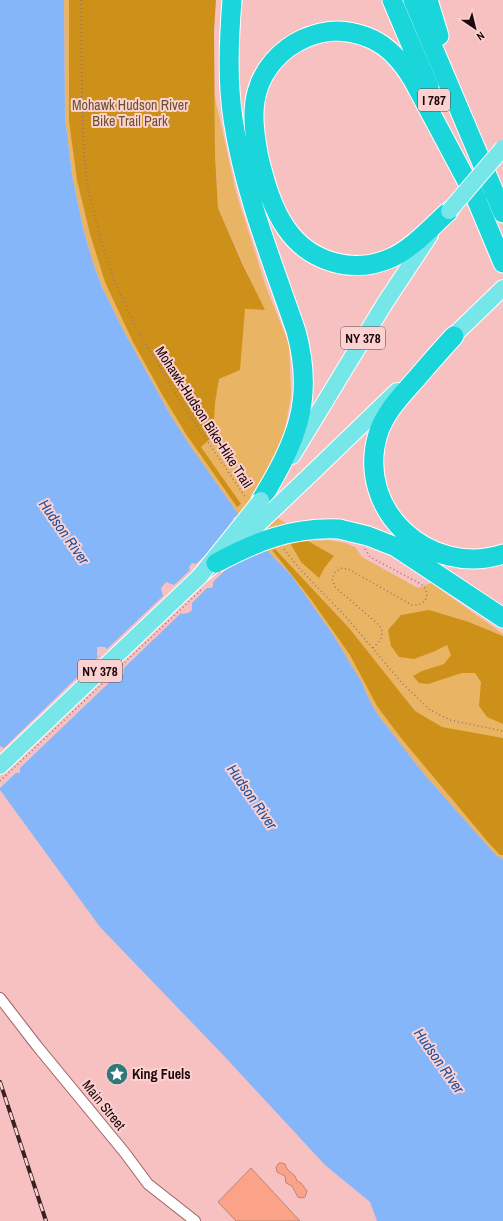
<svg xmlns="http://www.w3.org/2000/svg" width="503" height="1221" font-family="'Archivo Narrow',sans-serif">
  <rect width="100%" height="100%" fill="#f7c0c1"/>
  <path fill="#e9b564" d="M64,0H198L196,125L245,309L264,310L218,208L215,154L214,93L236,192L266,287L289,344L291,396L283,440L260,485L253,492L274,516L317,541L328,540L345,543L355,547L362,557L418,588L431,583L503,634V636L469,622L448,616L503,647V859L497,856L477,834L424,774L378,715L370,701L361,681L350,663L332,633L291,575L272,556L237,512L191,447L171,416L121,326L102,287L93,263L83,228L72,175L65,117Z"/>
  <path fill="#cd911a" d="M69,0H216L214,31L215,154L218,208L243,265L265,310L245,309L240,370L219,379L215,403L213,436L201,447L241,504L237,507L186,434L163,396L133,342L105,282L90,234L77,180L69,121Z
    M308,541L334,556L325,567L319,578L301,562L290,543Z
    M275,549L349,628L415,711L442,727L503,738V855H500L488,842L401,738L377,706L350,655L310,598L272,550Z
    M429,610L469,622L503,636V724L487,717L479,706L481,682L475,673H462L428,684L419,683L413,676L422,671L444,664L451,655L447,645L433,652L414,659L399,657L391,646L388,630L401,615Z"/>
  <path fill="#86b6fa" d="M0,0H64L65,117L72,175L83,228L93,263L102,287L121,326L171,416L191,447L237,512L272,556L291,575L332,633L350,663L361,681L370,701L378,715L424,774L477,834L497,856L503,859V1221H377L370,1202L325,1165L226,1058L100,927L0,790Z"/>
  <path fill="#f7c0c1" d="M235,517H237L236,564L234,566L231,565L213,582V586L211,588H207L192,603V610L188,613L182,614L181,613L124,668L123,675H117L20,768V773H16L0,788V746L4,748L98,657L97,655V647H105L107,649L163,596L161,588L166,582L174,585L190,570L189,567L192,563L196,564L214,547L216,543H218L234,522L233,519Z"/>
  <path fill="#fba388" stroke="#c08472" d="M279,1163H282L285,1164L287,1169L295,1176L297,1181L301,1183L307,1191L305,1197L301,1198L298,1197L292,1186L286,1183L285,1176L277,1172L276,1167Z
    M251,1168L300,1221H236L218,1202Z"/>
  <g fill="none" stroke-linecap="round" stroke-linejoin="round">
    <g stroke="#9e6264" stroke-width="12">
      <path id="minor" d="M0,998L37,1046L125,1153L148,1184L195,1221"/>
    </g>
    <g stroke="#fff" stroke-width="18">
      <path id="primary" d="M445,344L503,288
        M292,456L385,303L430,235
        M310,475L397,391
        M0,766L200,576L211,567"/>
    </g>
    <g stroke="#fff" stroke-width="21">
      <path id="motorway" d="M232,0C229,39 227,79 233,119C244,192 272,261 296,331C315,400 296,442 261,500
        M392,0L429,87
        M413,0L503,213
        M428,0L439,36
        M472,189L503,263
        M449,211C431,227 413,248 391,258C353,275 309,262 286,228C272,208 265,182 259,158C255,137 251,113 257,92C263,69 281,49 303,39C314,34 326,31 338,31C374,33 395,50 413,80L477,200
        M454,336C441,350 428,365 416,379C401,396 385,412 378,434C355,510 429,578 503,554
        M339,529L368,536L396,547L503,618"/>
    </g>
    <path stroke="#9b7273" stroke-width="1.5" stroke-dasharray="1 3" stroke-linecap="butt" d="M81,0L82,100L84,155L89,193L101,241L115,282L136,328L186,410L246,498
      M284,549L299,568L347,618L402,683L430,710L450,720L503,731
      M365,549L370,557L421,584L425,588L427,595L425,601L418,605H412L348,569L342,568L335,572L332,579L335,587L379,625C386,634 380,641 373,648"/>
    <use href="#minor" stroke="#fff" stroke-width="10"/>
    <use href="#primary" stroke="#76e6e9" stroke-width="16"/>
    <use href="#motorway" stroke="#1ad6da" stroke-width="19"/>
    <g stroke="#3b2022" stroke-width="4">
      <path id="rail" d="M0,1082L46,1221"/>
    </g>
    <use href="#rail" stroke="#fbd1d2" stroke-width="2.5" stroke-dasharray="8" stroke-linecap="butt"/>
    <g stroke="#fff" stroke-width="18" stroke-linecap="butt">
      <path id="primary-bridge" d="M449,211L503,148
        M228,553L310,475
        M200,576L261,500"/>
    </g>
    <g stroke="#fff" stroke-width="21" stroke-linecap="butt">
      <path id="motorway-bridge" d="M216,563C257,541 292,527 339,529"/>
    </g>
    <path stroke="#9b7273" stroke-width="1.5" stroke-dasharray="1 3" stroke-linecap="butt" d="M0,781L202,589"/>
    <use href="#primary-bridge" stroke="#76e6e9" stroke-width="16"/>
    <use href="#motorway-bridge" stroke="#1ad6da" stroke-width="19"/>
  </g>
  <defs>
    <g id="sight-disc" transform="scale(1.15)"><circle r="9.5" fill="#2f797b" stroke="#fbd1d2"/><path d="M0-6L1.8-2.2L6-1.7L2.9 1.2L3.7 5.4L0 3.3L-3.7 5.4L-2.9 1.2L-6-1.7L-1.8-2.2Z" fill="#fff"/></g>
  </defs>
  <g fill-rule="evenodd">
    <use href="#sight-disc" x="117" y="1074"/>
  </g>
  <g text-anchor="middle" stroke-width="4" stroke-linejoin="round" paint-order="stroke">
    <g fill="#fbd1d2" stroke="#604445" stroke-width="1">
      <rect x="418" y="89" width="32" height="22" rx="3"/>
      <rect x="341" y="327" width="44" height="22" rx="3"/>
      <rect x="78" y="660" width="44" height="22" rx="3"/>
    </g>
    <g font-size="13" font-weight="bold" fill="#1e0709">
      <text x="434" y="105">I 787</text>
      <text x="363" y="343">NY 378</text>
      <text x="100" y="676">NY 378</text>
    </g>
    <g font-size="14" fill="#6c5229" stroke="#fbd1d2">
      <text x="130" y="110">Mohawk Hudson River<tspan x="130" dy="16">Bike Trail Park</tspan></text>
    </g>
    <g font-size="14" fill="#1e0709" stroke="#fbd1d2">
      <text transform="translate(204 417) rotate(57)" y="5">Mohawk-Hudson Bike-Hike Trail</text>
      <text transform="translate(104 1105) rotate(51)" y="5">Main Street</text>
    </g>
    <g font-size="14" font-weight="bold" fill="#1e0709" stroke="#fbd1d2" text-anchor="start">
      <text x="132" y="1079">King Fuels</text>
    </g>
    <g font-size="15" font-style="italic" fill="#1a529e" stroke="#fbd1d2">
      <text transform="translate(64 532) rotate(55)" y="5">Hudson River</text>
      <text transform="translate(252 797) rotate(55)" y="5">Hudson River</text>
      <text transform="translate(439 1061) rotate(55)" y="5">Hudson River</text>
    </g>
  </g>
  <g transform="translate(475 28) rotate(145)" stroke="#fbd1d2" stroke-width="3" paint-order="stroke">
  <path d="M0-3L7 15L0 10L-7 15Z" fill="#1e0709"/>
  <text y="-6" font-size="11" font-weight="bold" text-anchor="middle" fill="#1e0709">N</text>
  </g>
</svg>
